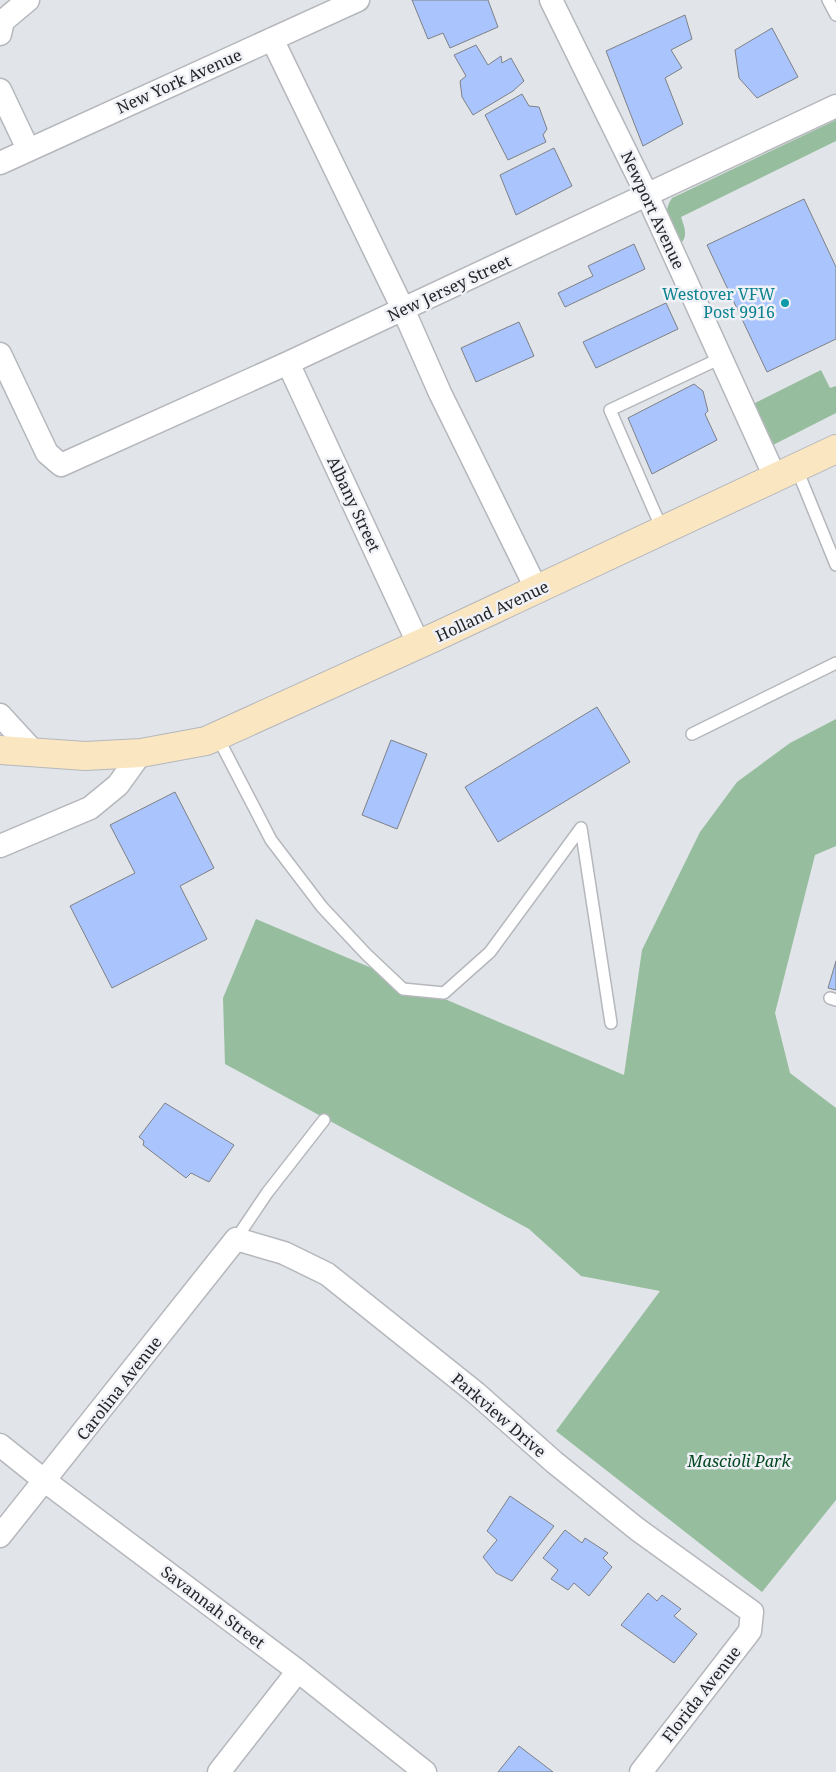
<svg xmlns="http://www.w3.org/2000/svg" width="836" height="1772" font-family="'Noto Serif',serif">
  <rect width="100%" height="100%" fill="#e1e4e9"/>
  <path fill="#96bd9e" d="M836,120V141L681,217C684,226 688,235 682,242L677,241C670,225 661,214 672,198Z
    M821,370L830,388L836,386V413L773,445L753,404Z
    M836,719V846L815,855L775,1013L790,1073L836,1108V1500L762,1592L556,1431L660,1291L581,1276L529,1229L225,1064L223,998L256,919L624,1075L642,950L700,832L737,782L790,743Z"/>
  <path fill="#aac5fd" stroke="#7e8085" d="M412,0H488L498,27L450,48L443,33L428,39Z
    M685,15L692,39L671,50L682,68L665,78L683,124L643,146L606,51Z
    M772,28L798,77L757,98L739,78L735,50Z
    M476,45L488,65L501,56L502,63L511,58L524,81L513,91L473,115L462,97L460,81L466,76L454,55Z
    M522,94L529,106L539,107L547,129L543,135L546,142L508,160L485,115Z
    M554,148L572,186L516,215L500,175Z
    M804,199L836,267V339L767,372L707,245Z
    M634,244L645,269L565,307L558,293L593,276L588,266Z
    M666,303L678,329L596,368L583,342Z
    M519,322L534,356L476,382L461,348Z
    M694,384L703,391L708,411L705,414L717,440L652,474L628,418Z
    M597,707L630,762L498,842L465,787Z
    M391,740L427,754L397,829L362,815Z
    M175,792L214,868L180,886L207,939L112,988L70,906L135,873L110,825Z
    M836,961V990L828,988Z
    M165,1103L234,1145L209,1182L191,1173L186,1178L143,1145L144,1141L139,1137Z
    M510,1496L554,1526L512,1581L496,1573L483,1557L497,1540L487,1531Z
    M565,1530L582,1543L585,1538L608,1553L603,1558L612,1567L589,1596L574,1583L568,1590L551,1579L558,1570L543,1558Z
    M648,1593L657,1601L662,1595L681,1609L674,1616L697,1634L674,1663L621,1625Z
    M519,1746L553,1772H498Z"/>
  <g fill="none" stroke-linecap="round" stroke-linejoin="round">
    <g stroke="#b5b7bc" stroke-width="14">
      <path id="lane" d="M828,0L836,15
        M796,467L836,565
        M662,529L610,410L721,358
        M692,734L836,663
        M217,736L271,840L322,907L366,954L403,989L444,993L490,952L581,828
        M581,828L611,1023
        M830,998L836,1000
        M236,1239L267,1193L324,1120"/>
    </g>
    <g stroke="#b5b7bc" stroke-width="25">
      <path id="street" d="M551,0L647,195L775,477
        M0,34L3,21L28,0
        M272,39L403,309L440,393L537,590
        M0,90L28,149
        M0,163L358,0
        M0,354L47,453L61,465L288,363L836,106
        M288,363L419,645
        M0,715L34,752
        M0,846L90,808L118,785L141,753
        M0,1445L45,1481L298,1671L425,1772
        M0,1536L236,1239L284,1253L327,1274L476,1393L554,1462L637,1529L752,1612L750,1631L641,1772
        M219,1772L298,1671"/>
    </g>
    <g stroke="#b5b7bc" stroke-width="30">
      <path id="secondary" d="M0,750L85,756L141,753L206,741L435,637L836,449"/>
    </g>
    <use href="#lane" stroke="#fff" stroke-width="11"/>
    <use href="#street" stroke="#fff" stroke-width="22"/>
    <use href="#secondary" stroke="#fae7c2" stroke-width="28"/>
  </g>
  <circle fill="#0f9aa8" stroke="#eff1f6" stroke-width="2" cx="785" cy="303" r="5"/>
  <g text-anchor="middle" stroke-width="5" stroke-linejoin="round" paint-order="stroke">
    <g font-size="16" fill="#232426" stroke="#eff1f6">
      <text transform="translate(179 81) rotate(-24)" y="6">New York Avenue</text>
      <text transform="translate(653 210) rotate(65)" y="6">Newport Avenue</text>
      <text transform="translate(449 288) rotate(-25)" y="6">New Jersey Street</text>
      <text transform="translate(354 504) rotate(65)" y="6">Albany Street</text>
      <text transform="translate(492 611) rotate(-25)" y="6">Holland Avenue</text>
      <text transform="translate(119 1388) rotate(-52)" y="6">Carolina Avenue</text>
      <text transform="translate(499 1415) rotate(41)" y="6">Parkview Drive</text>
      <text transform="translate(213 1607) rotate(37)" y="6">Savannah Street</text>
      <text transform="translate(701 1694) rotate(-52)" y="6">Florida Avenue</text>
    </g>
    <g font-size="16" fill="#0d838f" stroke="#eff1f6" text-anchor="end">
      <text x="775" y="300">Westover VFW<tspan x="775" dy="18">Post 9916</tspan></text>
    </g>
    <g font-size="16" font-style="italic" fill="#03471f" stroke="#eff1f6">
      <text x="739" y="1467">Mascioli Park</text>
    </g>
  </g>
</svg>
